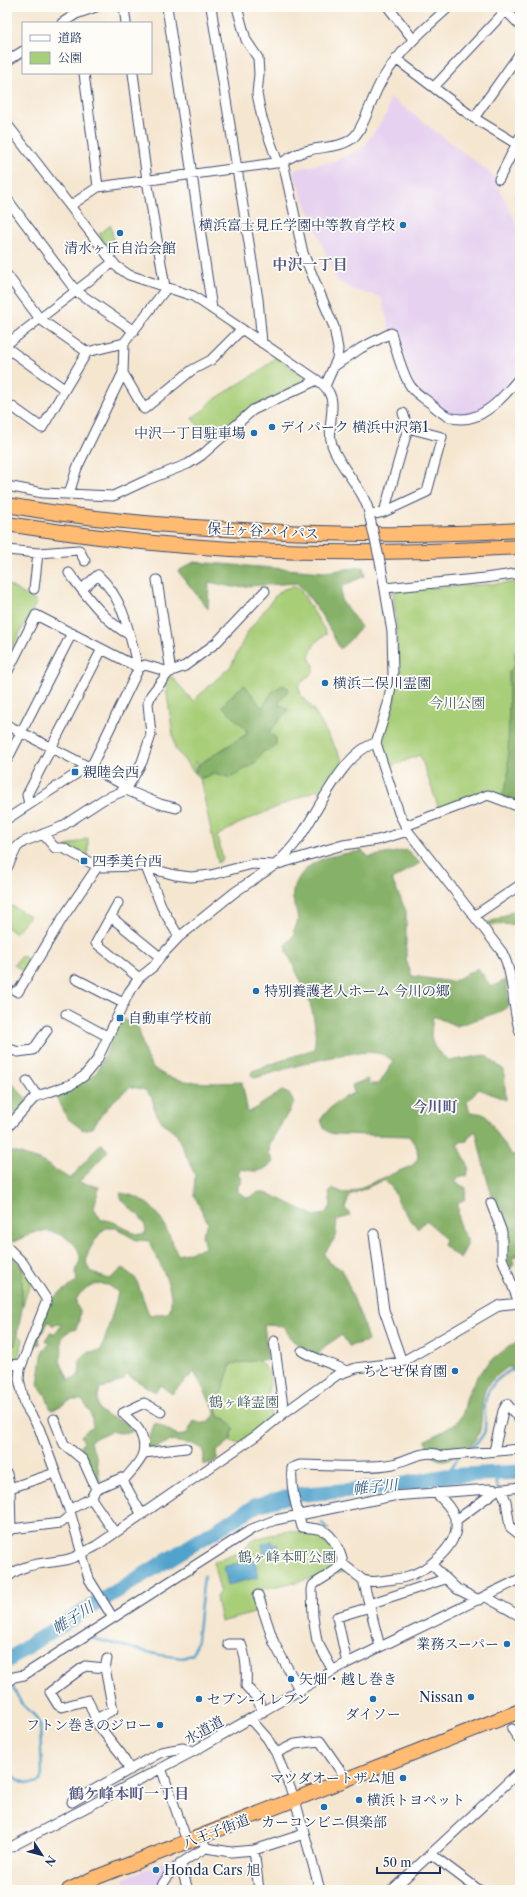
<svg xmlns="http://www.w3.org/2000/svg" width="527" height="1897" font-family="'Libre Caslon Text','Noto Serif JP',serif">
  <rect width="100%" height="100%" fill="#fdfcf7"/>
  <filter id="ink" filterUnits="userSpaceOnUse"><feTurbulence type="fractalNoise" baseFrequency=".025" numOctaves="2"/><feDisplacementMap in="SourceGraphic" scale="8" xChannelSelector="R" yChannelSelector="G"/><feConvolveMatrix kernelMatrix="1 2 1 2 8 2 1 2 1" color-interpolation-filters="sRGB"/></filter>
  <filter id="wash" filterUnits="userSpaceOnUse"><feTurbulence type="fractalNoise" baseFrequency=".012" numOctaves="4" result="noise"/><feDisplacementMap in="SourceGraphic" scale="16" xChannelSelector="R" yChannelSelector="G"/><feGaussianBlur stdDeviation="0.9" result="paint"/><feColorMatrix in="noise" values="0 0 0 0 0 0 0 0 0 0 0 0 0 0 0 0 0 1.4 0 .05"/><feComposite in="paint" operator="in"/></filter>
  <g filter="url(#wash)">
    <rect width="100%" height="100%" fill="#f5e6d0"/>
    <path fill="#e6d2f0" d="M390,97L492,174L515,221L520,241V367L502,391L481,410L463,417L447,413L417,388L407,373L394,329L390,330L381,297L353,290L336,279L292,170L337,160L364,147L387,113Z
      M200,1845L201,1849L157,1890H131L123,1879Z"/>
    <path fill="#a8ce78" stroke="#627e6b" d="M111,225L114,244L108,248L99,234Z
      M276,357L309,379L247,410L210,441L192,418L206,408L209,403L261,370Z
      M520,582V805L486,790L439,809L420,755L387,768L381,747L382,734L393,705L397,681V632L393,590Z
      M7,584L37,602L8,655H7Z
      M294,586L301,591L327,634C318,638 310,649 309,658L314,665L313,672L298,686L302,697L313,709L344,763L329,789L314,791L238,824L217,836L223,859L218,863L200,779C205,777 210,774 215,773C240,768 247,777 263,751L271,750L269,732L288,710C281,701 272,705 262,708L236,691L228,701L246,729L247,734L198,765L195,761V773L175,749L165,681L171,676L193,701L231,666L247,633L276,595L284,589Z
      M88,838V855L91,860L65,847Z
      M12,906L30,916L15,933L7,928V913Z
      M22,955L33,963L26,973L14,965Z
      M22,1265L33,1281L27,1292L22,1309Z
      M17,1335L23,1339L17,1361L7,1366V1345H15Z
      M258,1360C278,1379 267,1379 268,1401C269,1407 271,1414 272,1420L239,1444L230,1441L234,1428L227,1420L218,1416L216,1408L231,1364Z
      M289,1530L301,1533L307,1531L320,1533L329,1540L344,1572L262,1589L265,1610L221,1622L216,1597L220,1591L213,1562L244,1551L251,1540Z"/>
    <path fill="#86b168" stroke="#507063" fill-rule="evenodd" d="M194,562L325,572L363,567L365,576L342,586L341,600L361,627L352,638L340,649C328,625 315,602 297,583L233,587L209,582L208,609L178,571Z
      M520,651V802L502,796L508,778L509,672L515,664V652Z
      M245,685L262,708L273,691L283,685L289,689L278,704L288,710L269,732L276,738V746L271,750L263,751L257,761L231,778L214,773L200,779L195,773L198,765L247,734L246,729L222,706L236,691Z
      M407,850L420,863L392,880L406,911V960L412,976L452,982L478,968L491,987L506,980L509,1006L499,1012L457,1026L433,1016C430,1041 429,1045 449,1061L485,1055L504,1070L506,1100L479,1089L467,1102L470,1112L485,1114L511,1155L520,1154V1251L517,1257H512L514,1264L511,1268L507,1261V1233L500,1211L495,1206L485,1172L476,1131L469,1136L467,1141L460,1142L458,1145L469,1167L467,1176L458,1178L455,1182L466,1188L465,1199L458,1203C459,1216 457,1229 467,1238V1245L460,1259L443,1245L445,1239L426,1220L418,1229L400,1206L392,1188L384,1180L350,1195L345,1208L349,1213L350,1216L337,1220L335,1238L324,1254L329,1263L342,1269L362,1320L368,1341L349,1346L342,1335L325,1346L317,1356L293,1341L283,1326L264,1325L268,1359L231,1364L216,1408L218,1416L227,1420L234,1428L230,1441L216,1452L217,1459L213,1462L203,1465L204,1455L202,1449L193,1444L170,1441L148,1451L147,1444L155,1422L179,1436L187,1433L194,1421C204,1425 208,1423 215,1415L214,1408L194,1372L172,1394L160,1385L155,1392L126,1374L124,1379L110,1386L100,1388C89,1427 123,1410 132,1432L118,1433L111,1431L91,1440L90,1443L96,1456L100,1481L97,1482L85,1456L78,1449L84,1442L81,1436L87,1430L93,1428L91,1413L82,1400H71L53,1410L50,1408L46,1396L38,1384L43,1350L51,1343L45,1340L50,1333L54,1334L62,1325L57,1324L53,1326L49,1321L39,1338L40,1344L36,1345L31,1343L44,1304L72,1285L77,1280C73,1269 81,1265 80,1256C77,1239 53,1228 36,1232C28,1234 21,1239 13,1242L7,1237V1150L40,1160L70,1179L101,1143L108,1151L79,1182L99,1187L94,1208L101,1220C118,1218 129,1237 145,1234C149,1217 128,1210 122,1199C120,1197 121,1195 120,1193C156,1197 165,1226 178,1255L205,1248L202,1235L208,1223L194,1195L195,1175L176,1133L161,1121L155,1111L152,1098L148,1093L143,1089L131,1087C114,1098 103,1112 92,1128L83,1130L67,1118L55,1093L86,1081L97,1072L121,1018L138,1027C142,1039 143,1052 149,1062C164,1087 216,1083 242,1082L248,1113L282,1091C289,1093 292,1096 294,1103L270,1143L269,1153L273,1162C261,1173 257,1172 241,1169L238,1173L242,1182L238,1186V1192L248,1198L259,1192L272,1195L315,1216L324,1214L331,1206L329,1192L332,1188L346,1194L413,1165L418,1158L417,1148L409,1136L334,1134C325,1132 323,1128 321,1119C332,1105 337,1100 354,1093L352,1085L368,1079L370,1084H379L394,1061C390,1059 385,1055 381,1054C355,1046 283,1070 255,1078L251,1075L252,1071L314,1049C321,1014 300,981 286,950L288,949L285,945L295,934L293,932C302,917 295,913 293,899C292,892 294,887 297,881C310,856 337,855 362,851L369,857ZM106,1228H116L136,1240L151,1241C150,1249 155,1253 158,1260C165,1275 177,1299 168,1313L151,1315L148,1312L136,1279L123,1268L110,1279C90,1274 80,1267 91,1247C96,1239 99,1233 106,1228ZM96,1284L108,1285L118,1292C117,1299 103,1347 100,1351L88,1352L80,1359L79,1375L69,1380L60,1361C66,1343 53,1336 76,1329L79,1321L80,1311C69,1297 85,1289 96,1284Z
      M520,908V924L489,925L488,923Z
      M11,1082L28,1101L7,1124V1085Z
      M7,1252L22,1265V1309L15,1345H7Z
      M520,1340V1370L508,1367C500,1373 491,1379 486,1388C483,1394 483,1400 482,1406C480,1438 482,1437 455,1456C450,1460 441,1462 435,1458C429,1454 426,1447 426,1440C437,1434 452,1428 460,1418C465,1412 465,1399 469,1392C479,1369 499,1352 520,1340Z"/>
    <path fill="#51a3cc" stroke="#366995" d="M520,192V220L515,195Z
      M272,1541L273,1545L278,1544L280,1552L274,1554L273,1550L264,1553L262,1544Z
      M254,1558L259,1577L228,1585L224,1567Z"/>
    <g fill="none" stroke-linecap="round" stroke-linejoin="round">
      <path stroke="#51a3cc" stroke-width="2.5" d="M466,1451C473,1446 480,1441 484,1433C486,1428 485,1421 485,1415C483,1393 492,1381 511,1370L520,1373
        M494,1474L498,1489
        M445,1476L458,1458
        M322,1523L328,1529
        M218,1534L235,1518
        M91,1638L160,1655L183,1658L193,1654L197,1640L204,1576
        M34,1642L65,1631
        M7,1676L21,1703L35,1716L40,1725L42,1774L40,1781C28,1788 14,1778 7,1769"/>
      <path stroke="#51a3cc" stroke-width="15" d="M7,1661L34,1642L257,1505L294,1495L388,1487L445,1476L520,1472"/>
    </g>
  </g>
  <g filter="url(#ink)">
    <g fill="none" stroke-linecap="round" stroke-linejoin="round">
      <g stroke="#3c4a6f" stroke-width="11">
        <path id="minor" d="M124,7L126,23
          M167,7L212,309
          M211,7L258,299L262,343
          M237,7L246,40L258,58L259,74L257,94L262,118L278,163
          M388,7L413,39
          M502,7L520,25
          M62,23L76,14L96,7
          M396,59L474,118L520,146
          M7,61L23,51
          M84,73L98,187
          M133,73L147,180L165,287V290L124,343L123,373L144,409L192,370L211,360L242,329
          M434,87L509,7
          M474,118L520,53
          M7,124L116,266L129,275L193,296L317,380C345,399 324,419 332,445C341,471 367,491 370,518
          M283,162L303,253L334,327L338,349L337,359L325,386
          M499,179L520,137
          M7,199L76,291L134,331
          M70,206L98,187L283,162C292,156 300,152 310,150C325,146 342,148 354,137C365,126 372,96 382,80C400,50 423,30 449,7
          M7,275L40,319L87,352
          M7,344L112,263
          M7,348L64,389
          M333,367L361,348L391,333C396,349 400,367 408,382C413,392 421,396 430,403C435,407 441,413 447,416C477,429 503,398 520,377
          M7,403L42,428L87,352L124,343
          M7,486L43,493L113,496L147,480L188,464L202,455L253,410L317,380
          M69,494L77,468L123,373
          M384,512L427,492L442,437L408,428
          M369,515L384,512L408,428L403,413
          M7,550L38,553L79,550L85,561
          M381,566L392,632L393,674L388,704L376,743L399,813L408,831L502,952C515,977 511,1005 520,1032
          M69,573C86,595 105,622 130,635
          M157,580L171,672
          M385,588L485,578L520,573
          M34,589L38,553
          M82,589L98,575C125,600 129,634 138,668
          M7,673L36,615L139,668
          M7,725L128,787
          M7,760L72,633
          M126,790L160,804L176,808
          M29,804L27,795L102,649
          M7,819L93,763L139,668L145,665L169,672
          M405,826L488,795L520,807
          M43,834L55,848H63L91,863L101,867L141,866L175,875L191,877L211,875L252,864L275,865C284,857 292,848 300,837C318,811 345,750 376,743
          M146,867L162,908L179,937
          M7,868L17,847L23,842L61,827L104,799L126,790L142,762L151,735L148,703L151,695L169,672L185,666L216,643L265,591
          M118,903L96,943L139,978
          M474,916L520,885
          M111,917L160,957
          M76,979L123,1003
          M16,991L18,992L62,919L98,866
          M66,1014L107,1036
          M7,1048L18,1052L33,1050L47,1030
          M27,1081L37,1096
          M7,1128L35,1097L72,1084L84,1076L97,1060L129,992L139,978L154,966L160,957L179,937L235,892L275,865L343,845L378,840L408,831
          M491,1203L502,1232V1258L519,1303
          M374,1234L384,1310L402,1362
          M7,1247L23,1263L47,1300L20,1369L19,1379L25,1405L39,1428L71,1515L89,1579L113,1618
          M274,1341L284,1413
          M302,1351C316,1360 332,1363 346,1371
          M7,1368L11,1365L21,1364
          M54,1419L64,1444L83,1460L96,1489
          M494,1451L503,1411L507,1404L520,1420
          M144,1453L186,1448
          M7,1474L10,1490L11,1529
          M7,1489L55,1473
          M501,1489L506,1501L510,1527L520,1535
          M91,1498L115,1533
          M69,1510L91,1498L96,1489L121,1478L123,1481
          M142,1515L123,1481C136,1465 151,1455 140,1432C137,1425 128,1419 123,1413L144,1403L161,1412
          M455,1521L497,1490
          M7,1533L11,1529L61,1523L71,1515
          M343,1564L363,1580L380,1647
          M431,1564L457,1589L479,1600
          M7,1578C24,1562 44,1564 65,1560C76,1558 86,1551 96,1546L257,1435L284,1413L337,1375L356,1368L402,1362L500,1305L520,1303
          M363,1580C372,1583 379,1581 387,1580C393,1579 400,1579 405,1577C426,1572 459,1546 456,1522C454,1510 443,1500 435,1492
          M258,1595L274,1643L300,1691
          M486,1597L520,1616
          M369,1604L445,1579
          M228,1644H241C246,1656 247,1672 246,1686L256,1697L263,1712
          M347,1663L337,1617L370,1607
          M105,1668L85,1666L50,1692L58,1705L62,1707L88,1700L98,1725L121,1754L130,1770
          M333,1671L317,1641L313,1617L312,1590L313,1585C322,1578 334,1573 343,1564C342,1555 333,1535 324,1531C318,1528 308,1528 302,1527C297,1509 290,1488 292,1468L300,1465C327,1465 368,1469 393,1464C408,1460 427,1448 441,1456L520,1449
          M7,1682L14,1677L24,1675L252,1529L275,1520L393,1496L490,1489L497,1490L520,1487
          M96,1719L113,1710L105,1668L107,1659
          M251,1720L267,1738L276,1753L295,1800L320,1890
          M512,1729L520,1741
          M276,1753L295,1744L320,1741L347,1780
          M161,1768L187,1841
          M72,1802L161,1752L183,1748L194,1751
          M201,1836L206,1848L231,1852L254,1850L304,1834
          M7,1849L194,1751L343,1665L520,1579
          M254,1850L259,1890
          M431,1854L479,1890
          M180,1863L188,1890
          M160,1890C168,1870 187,1858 206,1848
          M392,1890L520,1771"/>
      </g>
      <g stroke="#3c4a6f" stroke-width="16">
        <path id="highway" d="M7,505C91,520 177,527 263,531C349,535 434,536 520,530
          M7,524C72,534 137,543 202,547C308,555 414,553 520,547
          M69,1890L92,1879L520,1711"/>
      </g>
      <use href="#minor" stroke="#fff" stroke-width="9"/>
      <use href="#highway" stroke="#ffbb71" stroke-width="14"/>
      <g stroke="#3c4a6f" stroke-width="11" stroke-linecap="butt">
        <path id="minor-bridge" d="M370,518L381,566"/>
      </g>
      <use href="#minor-bridge" stroke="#fff" stroke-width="9"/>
    </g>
  </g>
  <g fill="#1f6fb2" stroke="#fdfcf7" stroke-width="1.5">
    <circle cx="403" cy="225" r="4"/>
    <circle cx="120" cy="233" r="4"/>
    <circle cx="272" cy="427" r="4"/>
    <circle cx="254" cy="433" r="4"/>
    <circle cx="325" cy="683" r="4"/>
    <rect x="71" y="768" width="8" height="8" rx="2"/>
    <rect x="80" y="857" width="8" height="8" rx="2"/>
    <circle cx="256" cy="991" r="4"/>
    <rect x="116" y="1014" width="8" height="8" rx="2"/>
    <circle cx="455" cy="1371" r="4"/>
    <circle cx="507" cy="1644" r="4"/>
    <circle cx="291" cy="1679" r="4"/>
    <circle cx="471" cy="1697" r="4"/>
    <circle cx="199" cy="1699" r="4"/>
    <circle cx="373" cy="1699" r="4"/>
    <circle cx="160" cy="1725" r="4"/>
    <circle cx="403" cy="1778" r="4"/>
    <circle cx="359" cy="1800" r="4"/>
    <circle cx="324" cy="1807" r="4"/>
    <circle cx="156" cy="1870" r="4"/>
  </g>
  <g text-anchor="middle" stroke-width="3.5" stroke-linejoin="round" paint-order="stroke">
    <g font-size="14" fill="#1b2f5e" stroke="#fdfcf7" text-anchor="start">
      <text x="395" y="230" text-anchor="end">横浜富士見丘学園中等教育学校</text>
      <text x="120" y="253" text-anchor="middle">清水ヶ丘自治会館</text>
      <text x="280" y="432">デイパーク 横浜中沢第1</text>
      <text x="246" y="438" text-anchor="end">中沢一丁目駐車場</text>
      <text x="333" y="688">横浜二俣川霊園</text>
      <text x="83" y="777">親睦会西</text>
      <text x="92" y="866">四季美台西</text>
      <text x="264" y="996">特別養護老人ホーム 今川の郷</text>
      <text x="128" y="1023">自動車学校前</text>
      <text x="447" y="1376" text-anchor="end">ちとせ保育園</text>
      <text x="499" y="1649" text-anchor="end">業務スーパー</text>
      <text x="299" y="1684">矢畑・越し巻き</text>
      <text x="463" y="1702" text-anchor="end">Nissan</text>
      <text x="207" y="1704">セブン-イレブン</text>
      <text x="373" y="1719" text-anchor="middle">ダイソー</text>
      <text x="152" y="1730" text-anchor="end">フトン巻きのジロー</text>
      <text x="395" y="1783" text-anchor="end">マツダオートザム旭</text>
      <text x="367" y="1805">横浜トヨペット</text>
      <text x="324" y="1827" text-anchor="middle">カーコンビニ倶楽部</text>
      <text x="164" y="1875">Honda Cars 旭</text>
    </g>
    <g font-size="14" fill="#1b2f5e" stroke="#fdfcf7">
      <text transform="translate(263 531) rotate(3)" y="5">保土ヶ谷バイパス</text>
      <text transform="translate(204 1730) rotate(-29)" y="5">水道道</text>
      <text transform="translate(216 1831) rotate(-21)" y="5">八王子街道</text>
    </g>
    <g font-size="14" fill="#455f66" stroke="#fdfcf7">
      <text x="457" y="708">今川公園</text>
      <text x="244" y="1407">鶴ヶ峰霊園</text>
      <text x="287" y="1562">鶴ヶ峰本町公園</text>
    </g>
    <g font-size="15" font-weight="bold" fill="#545888" stroke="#fdfcf7">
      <text x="310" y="270">中沢一丁目</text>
      <text x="435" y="1112">今川町</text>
      <text x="129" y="1799">鶴ケ峰本町一丁目</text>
    </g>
    <g font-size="15" font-style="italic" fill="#315d8a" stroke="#fdfcf7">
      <text transform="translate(375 1487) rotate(-6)" y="5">帷子川</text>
      <text transform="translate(73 1618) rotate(-32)" y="5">帷子川</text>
    </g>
  </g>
  <rect width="527" height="1897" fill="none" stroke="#fdfcf7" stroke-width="24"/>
  <rect x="22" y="22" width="130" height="52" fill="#fdfcf7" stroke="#a3aaba"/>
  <rect x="30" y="35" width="20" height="6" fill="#ffffff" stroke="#a3aaba"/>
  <text x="58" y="42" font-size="12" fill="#1b2f5e">道路</text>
  <rect x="30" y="52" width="20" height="12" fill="#a8ce78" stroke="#a3aaba"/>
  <text x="58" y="62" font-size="12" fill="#1b2f5e">公園</text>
  <g transform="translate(42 1855) rotate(126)" stroke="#fdfcf7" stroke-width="3" paint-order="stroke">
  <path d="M0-3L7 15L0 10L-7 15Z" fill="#1b2f5e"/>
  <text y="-6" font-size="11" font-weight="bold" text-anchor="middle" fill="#1b2f5e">N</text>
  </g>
  <path d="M377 1867v6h63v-6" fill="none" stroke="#1b2f5e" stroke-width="2"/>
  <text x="383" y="1867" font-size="12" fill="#1b2f5e" stroke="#fdfcf7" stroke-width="3" paint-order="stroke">50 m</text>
</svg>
